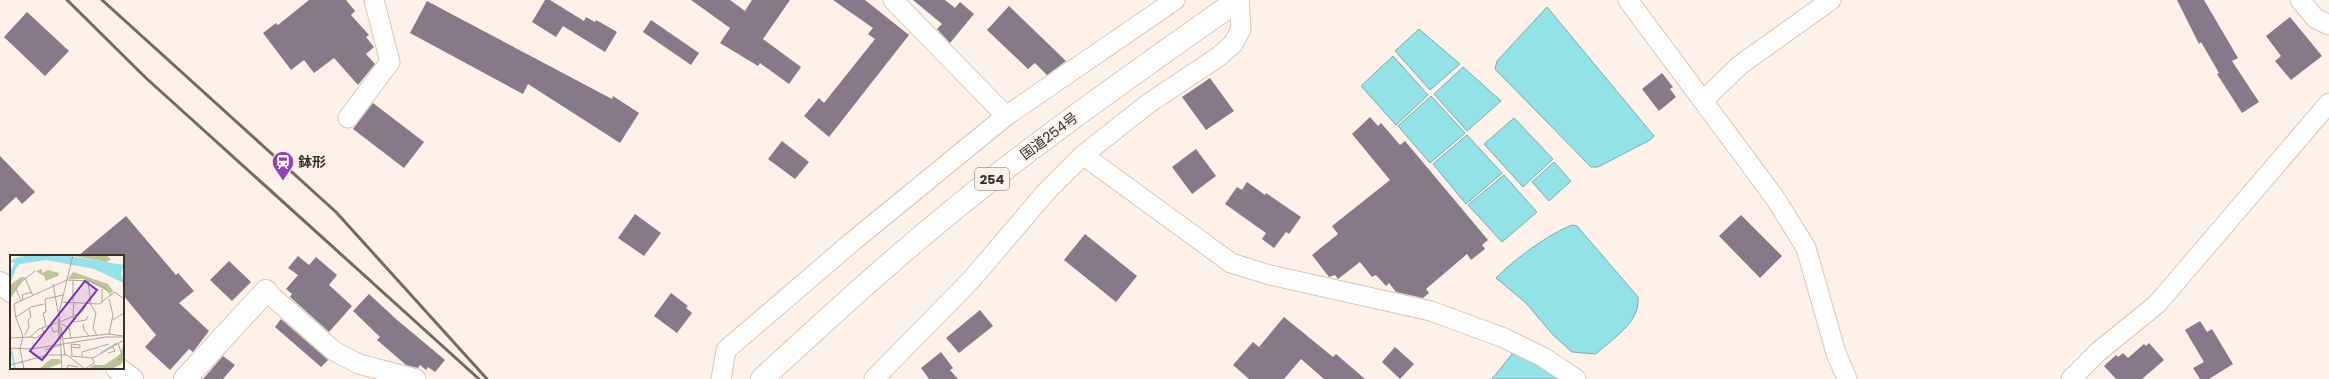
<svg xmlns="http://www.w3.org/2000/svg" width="2329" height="379" font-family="Poppins,'Noto Sans JP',sans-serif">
  <rect width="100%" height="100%" fill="#fef1e8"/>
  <path fill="#92e2e8" stroke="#77adaf" d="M1547,7L1654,136L1650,140L1598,167H1591L1495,69L1497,61Z
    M1419,29L1460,64L1430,90L1395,51Z
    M1393,56L1428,95L1396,125L1361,86Z
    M1463,67L1501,101L1467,131L1434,94Z
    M1431,96L1465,133L1430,163L1398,126Z
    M1514,118L1553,159L1523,187L1484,144Z
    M1467,135L1502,173L1466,204L1433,164Z
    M1554,162L1571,181L1549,201L1532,182Z
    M1504,175L1537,212L1502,242L1468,205Z
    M1572,225L1577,226L1638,297C1641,322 1612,339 1596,354L1572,352L1553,335L1526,303L1496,278C1512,261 1550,233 1572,225Z
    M1513,353L1541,364L1557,379H1492Z"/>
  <path fill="#87798a" d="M309,0H346L355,11L351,15L369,35L366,37L374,47L366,54L375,64L358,85L334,58L314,73L304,60L291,70L263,33L276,23L278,25Z
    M545,0H550L584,21L586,17L595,22L596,20L617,32L605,52L563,26L556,37L532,22Z
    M691,0H730L745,11L752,0H790L763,39L801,67L789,84L760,63L758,66L720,43L730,28Z
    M833,0H865L909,35L829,137L804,116L819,98L824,103L875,39L868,34L873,28Z
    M913,0H945L955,8L960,2L974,14L950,43L937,29L942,24Z
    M2177,0H2204L2238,58L2232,61L2259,102L2242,113L2217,74L2219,73L2201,42L2199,44Z
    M427,1L612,99L613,96L639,113L620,143L528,84L523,94L410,33Z
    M1009,6L1066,61L1062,64L1047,75L1035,63L1028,69L987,30Z
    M27,12L69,51L45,76L4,37Z
    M2290,17L2322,56L2291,80L2275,61L2281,56L2266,36Z
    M651,20L699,53L691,65L643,32Z
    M1662,73L1673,87L1670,89L1676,97L1659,111L1642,89Z
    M1210,78L1234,111L1206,130L1182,97Z
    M373,103L424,142L404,168L353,129Z
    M1370,117L1378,126L1381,123L1400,145L1405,141L1488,240L1482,245L1485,249L1471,260L1467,254L1426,289L1429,293L1423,298L1396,292L1389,283L1386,286L1376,275L1372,277L1360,262L1338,279L1335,275L1329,277L1312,255L1338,234L1332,226L1390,180L1352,134Z
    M782,141L809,162L795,179L768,159Z
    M1196,149L1216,176L1192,194L1172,167Z
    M0,156L35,192L22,204L16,197L0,212Z
    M1247,182L1265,195L1266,193L1301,217L1289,234L1286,232L1274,248L1262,239L1266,233L1225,204L1237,187L1242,190Z
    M635,214L661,233L644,256L618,238Z
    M1741,215L1782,256L1760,278L1719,236Z
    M126,216L176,275L178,273L194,291L179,303L209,331L193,352L189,349L170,370L145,347L156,335L123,295V256H78Z
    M1085,234L1137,276L1116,302L1064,260Z
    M298,256L309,265L316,257L337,275L329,285L352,306L329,332L290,297L292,294L286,289L298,275L288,268Z
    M229,261L251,282L232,301L210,280Z
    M671,293L688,306L686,308L692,313L677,333L654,316Z
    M369,294L396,319L445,360L435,372L428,367L426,370L420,365L418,368L406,365L377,340L380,337L353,311Z
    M980,310L993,326L959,353L946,338Z
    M1284,317L1333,357L1336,354L1365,379H1324L1301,359L1284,379H1249L1233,365L1253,342L1259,347Z
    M281,319L328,360L321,367L275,327Z
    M2200,321L2207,332L2212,329L2233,364L2209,379H2200L2193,368L2204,362L2185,330Z
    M2149,343L2164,360L2142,379H2116L2104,366L2116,355L2118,357L2123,353L2128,358L2144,344L2146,346Z
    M1395,347L1414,364L1400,379L1382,362Z
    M941,352L953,368L950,370L958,379H929L921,368Z
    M223,356L235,365L223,379H203Z"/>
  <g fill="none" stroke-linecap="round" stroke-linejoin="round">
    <g stroke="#dac5b8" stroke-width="21">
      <path id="minor" d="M893,0L1006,116
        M1628,0L1775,198L1806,248L1836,353L1847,379
        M2300,0L2315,18L2329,25
        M1703,101L1740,65L1831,0
        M348,118L390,62L374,0
        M1083,155L1231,263L1270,275L1431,311L1504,338L1543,357L1576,379
        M266,291L334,351L359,364L416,379
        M721,379L726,350L852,242L1006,116L1175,0
        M874,379L971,280L1046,192L1083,155L1149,103L1218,57L1233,44L1241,29L1239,0
        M2071,379L2098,352L2157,304L2329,103"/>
    </g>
    <g stroke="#dac5b8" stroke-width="24">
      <path id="major" d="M0,283L11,291
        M117,368L132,379
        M185,379L266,291"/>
    </g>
    <g stroke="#dac5b8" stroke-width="24">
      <path id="highway" d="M762,379C841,306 920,234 1005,169C1081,110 1160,55 1238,0"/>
    </g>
    <use href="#minor" stroke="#fff" stroke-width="19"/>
    <use href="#major" stroke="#fff" stroke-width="22"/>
    <use href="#highway" stroke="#fff" stroke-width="22"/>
    <path stroke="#746a64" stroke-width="3" d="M67,0L146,78L479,379
      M102,0L336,212L487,379"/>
  </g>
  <defs>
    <g id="station-pin" transform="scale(1.15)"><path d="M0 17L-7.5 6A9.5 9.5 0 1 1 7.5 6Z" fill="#8f44b6" stroke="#fef1e8"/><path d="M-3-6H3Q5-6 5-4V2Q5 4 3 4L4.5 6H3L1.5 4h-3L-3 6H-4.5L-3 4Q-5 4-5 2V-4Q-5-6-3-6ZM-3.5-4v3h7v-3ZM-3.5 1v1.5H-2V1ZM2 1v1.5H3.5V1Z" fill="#fff"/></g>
  </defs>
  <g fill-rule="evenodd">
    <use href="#station-pin" x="283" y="162"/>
  </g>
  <g text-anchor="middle" stroke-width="4" stroke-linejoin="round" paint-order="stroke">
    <rect fill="#fef1e8" stroke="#736a64" stroke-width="1" x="975" y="168" width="34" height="22" rx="3"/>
    <g font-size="13" font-weight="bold" fill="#38302b">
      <text x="992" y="184">254</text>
    </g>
    <g font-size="14" fill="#38302b" stroke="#fef1e8">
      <text transform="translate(1049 136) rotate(-37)" y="5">国道254号</text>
    </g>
    <g font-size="14" font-weight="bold" fill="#38302b" stroke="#fef1e8" text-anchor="start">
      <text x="298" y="167">鉢形</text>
    </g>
  </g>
  <g transform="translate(10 255)">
    <rect width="114" height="114" fill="#fef1e8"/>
    <path d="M59,0H97L101,5L96,7ZM32,14V18L38,15L49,18L48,21L35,26V22L26,16ZM63,17L98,29L103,36L101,38L74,24H58ZM11,22H15L0,42V30ZM114,86V106L110,110L101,114H78L83,110H94L105,103L111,98ZM41,104H50L51,108L37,114H29Z" fill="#bec594"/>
    <path d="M22,0H53L114,10L111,18L114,28L84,14L36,5L10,9L6,13L0,30V18L5,7L0,8V6L8,2Z" fill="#92e2e8"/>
    <path fill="none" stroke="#92e2e8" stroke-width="2" d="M1,94L5,114M91,98L107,88"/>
    <path fill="none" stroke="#afa49c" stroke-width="1" d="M15,23L23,41M63,26V46M78,26L81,50M43,29L48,57M6,34L11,46M92,34V48M0,43L11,27L25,16M99,44L103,60L99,79M13,45L12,40L22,37M53,47L89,49L105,37L114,44M79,47L86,58L83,73L87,81M63,60L64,47M63,61L64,67L76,65L78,61M6,62L21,52L34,49M48,64L49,83M103,65L114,58M50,67L72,57L76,50M41,69L43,77L48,76M51,69L59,73L61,84M73,69L74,75L79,81M0,70L1,84M36,71L33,58L36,57L35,44L53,40M51,72L55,100M15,80L19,72L18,65L21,62L19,53M20,82L26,83L34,78L32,73M0,83L20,82L29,74L47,68M51,84L99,79L114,81M108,88L112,100L108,105L112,104L114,106M61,92L70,93V90M0,93L22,94L96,82H114M35,95L51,90M98,98L105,96L102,91M62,100L61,89L70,90M60,101L83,103L114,85M72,102V97L99,89M0,110L38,100H57L75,114M14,114L10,94L13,81L6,63L4,49L57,25L79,26L95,33L101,40M52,114L49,58L63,0M57,114L58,110L68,112M75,114L84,108L82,103"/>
    <path fill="#7b2cbf" fill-opacity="0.15" stroke="#7b2cbf" stroke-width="2" d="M75,26L87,35L32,105L20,96Z"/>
    <rect width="114" height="114" fill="none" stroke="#38302b" stroke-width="2"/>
  </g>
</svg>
